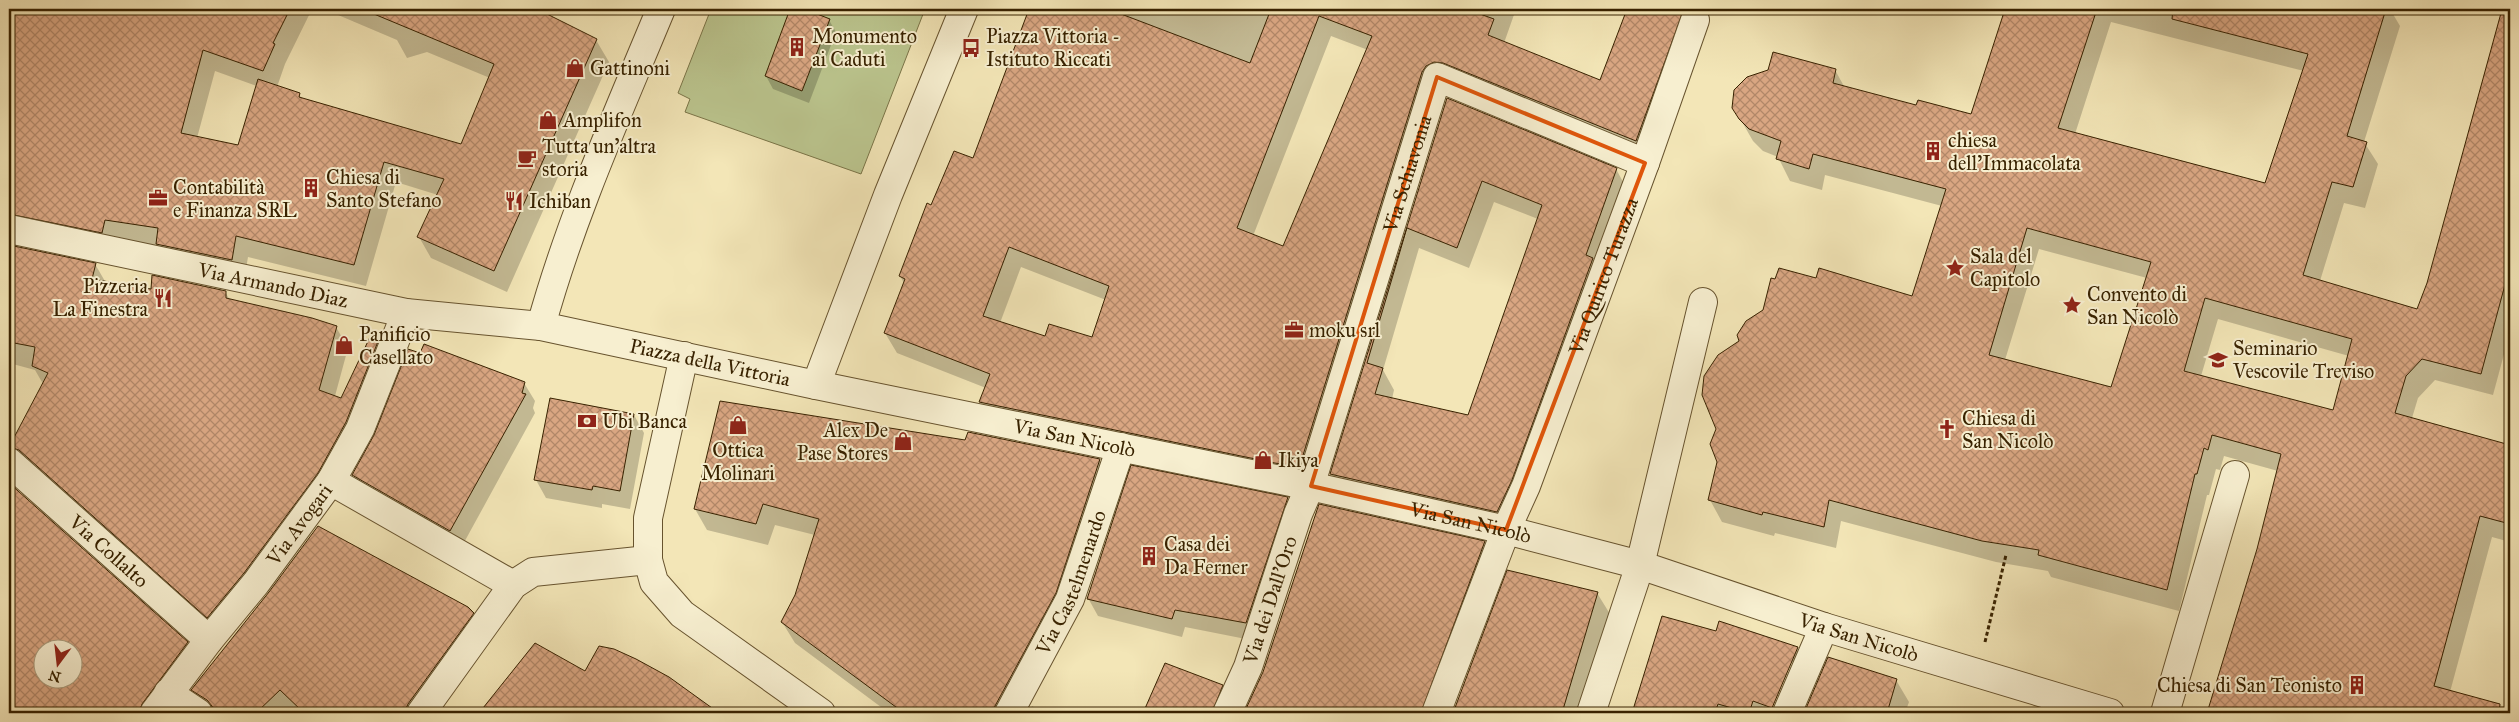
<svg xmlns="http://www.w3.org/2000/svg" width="2519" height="722" font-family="'IM FELL Great Primer',serif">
  <defs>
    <pattern id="building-cross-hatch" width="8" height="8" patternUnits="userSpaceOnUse" patternTransform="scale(1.25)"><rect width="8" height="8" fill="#d9a682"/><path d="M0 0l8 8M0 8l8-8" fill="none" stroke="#b18768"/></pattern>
  </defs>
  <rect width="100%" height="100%" fill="#f3e6b7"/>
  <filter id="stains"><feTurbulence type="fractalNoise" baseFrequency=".004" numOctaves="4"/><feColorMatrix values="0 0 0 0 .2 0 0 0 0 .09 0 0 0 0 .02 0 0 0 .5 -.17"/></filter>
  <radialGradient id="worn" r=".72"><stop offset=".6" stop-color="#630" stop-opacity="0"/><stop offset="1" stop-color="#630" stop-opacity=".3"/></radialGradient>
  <path fill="#bbc58e" stroke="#7a7447" d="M711,9H925L861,174L685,112L690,99L678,93Z"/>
  <path fill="#0003" fill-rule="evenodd" d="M9,9H312L285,64L277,87L299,94L301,98L462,146L490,78L427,52L407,58L397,40L324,9H534L596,40L609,62L507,292L431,258L419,237L438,195L396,182L366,286L248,257L244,281L9,241ZM215,71L257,86L239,146L197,138Z
    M792,9H801L829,20L836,32L809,103L773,89L766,76Z
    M1029,9H1516L1504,43L1600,82L1628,9H1712L1648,161L1446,82L1311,488L992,423L980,402L986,388L897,353L885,333L904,283L900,276L932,206L974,159ZM1331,36L1368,50L1284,248L1253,236ZM1021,267L1106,300L1093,338H1046L1000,323Z
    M2007,9H2390L2400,26L2364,142L2378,164L2365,208L2344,203L2320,281L2418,311L2429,283L2502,9H2510V332L2493,395L2435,380L2418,398L2412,418L2510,446V542L2492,537L2450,692L2510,708V713H2209L2258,549L2278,471L2224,456L2220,470L2216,469L2209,495H2207L2179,611L2051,577L2048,571L1996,562L1841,521L1836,548L1775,533L1774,536L1722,522L1710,500L1719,462L1718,429L1740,342L1817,280L1913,298L1942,206L1825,175L1822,190L1790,181L1778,157L1763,151L1753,141L1734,108L1835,70L1845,88L1917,106L1972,115ZM2111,22L2304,71L2266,185L2075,134ZM2039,249L2147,278L2112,389L2005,360ZM2218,319L2349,356L2334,412L2201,376Z
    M1448,100L1616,169L1628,191L1509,533L1344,496L1331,474ZM1494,202L1538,219L1469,416L1392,399L1394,390L1383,370L1419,248L1469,268Z
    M9,246L95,264L106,283L152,291L225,292L230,300L336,327L348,348L335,396L342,400L378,340L390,362L220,638L22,468L10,447L43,384L35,370L9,363Z
    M524,383L535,401L533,408L535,413L461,548L364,493L354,475Z
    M634,415L644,433L630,509L602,504V508L546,498L536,480Z
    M968,433L1100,460L1112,482L1015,713H889L795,643L782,622L796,596L815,535L775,525L768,545L707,530L695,509L965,441Z
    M9,483L187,643L199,664L163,713H9ZM42,650H72V680H42Z
    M1287,499L1298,517L1256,641L1185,627L1182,637L1098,616L1088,598Z
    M1484,542L1497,564L1439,713H1244L1264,672Z
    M1508,571L1597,593L1610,614L1581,713H1454Z
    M473,614L485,636L429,713H207L193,690Z
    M1717,632L1797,648L1810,670L1791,713H1771L1793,662H1791L1770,713H1684L1655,705Z
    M535,645L586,673L669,678L717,713H480Z
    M1829,659L1896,680L1909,702L1905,713H1805Z
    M1166,664L1222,686L1234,708L1232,713H1145Z
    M1032,706L1044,713H1028Z"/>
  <path fill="url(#building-cross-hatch)" stroke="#382200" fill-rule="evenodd" d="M9,9H290L273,43L275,44L263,71L203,50L181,133L238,145L258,79L300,93L299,97L461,144L494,64L362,9H537L597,39L494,271L417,237L444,179L384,162L354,265L236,236L232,260L156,244L158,228L105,220L102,233L9,214Z
    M790,9H804L830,19L802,91L765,76Z
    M1029,9H1108L1250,63L1271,9H1466L1494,19L1488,35L1600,80L1627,9H1684L1636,141L1443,63L1434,62L1426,66L1422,72L1299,468L979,402L990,374L884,333L905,279L899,276L927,203L931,205L954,151L973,158ZM1319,16L1372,36L1283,246L1237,228ZM1009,247L1109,286L1092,337L1049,324L1045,336L983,316Z
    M2005,9H2097L2058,128L2265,183L2308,54L2172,19L2173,9H2386L2347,136L2367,142L2353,187L2332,182L2303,275L2417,309L2427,283L2501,13L2510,14V266L2481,374L2422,359L2406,376L2395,413L2510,445V524L2480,516L2434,686L2500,704L2499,713H2207L2257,549L2281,454L2212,435L2208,450L2204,448L2197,474H2195L2167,590L2038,555L2039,550L1982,541L1829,500L1824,527L1763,512L1762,515L1708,500L1717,462L1710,444L1716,429L1702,395L1704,376L1718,355L1739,341L1737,335L1746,321L1763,310L1771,278L1775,279L1779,268L1816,278L1819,268L1912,296L1946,189L1813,154L1809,169L1776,159L1781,141L1749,129L1739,119L1732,108L1734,90L1747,77L1768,70L1773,52L1836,69L1833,83L1916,105L1918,100L1971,114ZM2027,228L2151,262L2111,387L1989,355ZM2205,298L2352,339L2333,410L2184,371Z
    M1447,98L1617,168L1586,255L1593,258L1512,480L1497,512L1330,474ZM1482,181L1542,205L1468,415L1375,394L1383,368L1367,363L1407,228L1457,248Z
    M9,245L96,263L92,279L151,289L152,275L226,291V298L312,318L337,326L319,390L341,398L370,337L379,339L346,422L318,473L244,573L207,618L19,450L9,447L48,373L32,366L35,347L9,342Z
    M424,344L525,382L522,393L526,394L450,531L352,475L374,435L408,349L420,353Z
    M550,398L634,414L620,491L593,486L592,490L534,480Z
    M720,401L965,440L968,432L1100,459L1056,593L995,706L993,713H904L781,622L795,595L819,519L763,504L756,524L694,509Z
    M1131,465L1288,497L1246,623L1175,610L1172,619L1087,599Z
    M9,483L188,642L142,704L139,713H9ZM42,650H72V680H42Z
    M1319,504L1485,541L1421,713H1244L1263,672Z
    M318,526L468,607L474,613L408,704L404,713H304L280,690L256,713H214L212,706L207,700L191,690L269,592Z
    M1507,570L1598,592L1562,713H1453Z
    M1662,616L1716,631L1719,621L1798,647L1772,708L1753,701L1749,713L1718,704L1715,713H1632Z
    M535,643L585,671L599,646L614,649L636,659L669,677L719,713H479Z
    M1828,657L1897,679L1887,713H1804Z
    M1165,663L1223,685L1212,713H1143Z"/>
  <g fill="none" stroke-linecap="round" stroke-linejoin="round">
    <g stroke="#67532e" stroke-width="30">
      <g id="minor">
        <path id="s1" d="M661,9C618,113 571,217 541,326L816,385L888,195L964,9"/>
        <path id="s2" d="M9,229L406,313L541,326"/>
        <path d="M684,356L648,518V560L654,582L682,614L821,713"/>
        <path id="s3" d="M816,385L1310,486L1506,530L1640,565L1824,627L2110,713"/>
        <path id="s4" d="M9,462L209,640"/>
        <path d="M331,481L513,585"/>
        <path d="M168,693L198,713"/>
        <path id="s5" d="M154,713L209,640L256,583L331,481L360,429L406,313"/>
        <path d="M421,713L513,585L533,572L648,560"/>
        <path id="s6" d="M1009,713L1070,599L1121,447"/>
        <path id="s7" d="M1227,713L1248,667L1298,514L1310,486L1437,77L1645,163"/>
        <path id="s8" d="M1436,713L1506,530L1526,486L1645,163L1695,20"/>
        <path d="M1591,713L1640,565L1703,302"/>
        <path d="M1787,713L1824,627"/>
        <path d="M2165,713L2235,475"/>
      </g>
    </g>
    <path stroke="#382200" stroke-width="3" stroke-dasharray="4 2.5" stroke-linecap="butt" d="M1985,642L2006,555"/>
    <use href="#minor" stroke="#f7efd0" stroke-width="28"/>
  </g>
  <path fill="none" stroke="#df560b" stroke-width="4" stroke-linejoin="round" d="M1437,77L1645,163L1506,530L1311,486Z"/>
  <defs>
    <g id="building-bare" transform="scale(1.5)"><path d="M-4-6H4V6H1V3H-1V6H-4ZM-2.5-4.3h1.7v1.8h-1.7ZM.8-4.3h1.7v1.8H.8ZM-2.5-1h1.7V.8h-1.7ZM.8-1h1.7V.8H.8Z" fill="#8f2418" stroke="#f7efd0" stroke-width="2.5" paint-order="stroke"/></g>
    <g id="bus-bare" transform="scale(1.5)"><path d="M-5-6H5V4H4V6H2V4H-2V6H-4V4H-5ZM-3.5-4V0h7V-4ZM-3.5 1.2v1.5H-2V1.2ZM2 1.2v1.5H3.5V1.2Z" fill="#8f2418" stroke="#f7efd0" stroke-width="2.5" paint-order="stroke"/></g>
    <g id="shop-bare" transform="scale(1.5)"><path d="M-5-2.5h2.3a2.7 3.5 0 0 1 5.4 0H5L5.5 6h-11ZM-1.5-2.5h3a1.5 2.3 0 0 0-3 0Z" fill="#8f2418" stroke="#f7efd0" stroke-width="2.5" paint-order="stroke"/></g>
    <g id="cafe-bare" transform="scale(1.5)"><path d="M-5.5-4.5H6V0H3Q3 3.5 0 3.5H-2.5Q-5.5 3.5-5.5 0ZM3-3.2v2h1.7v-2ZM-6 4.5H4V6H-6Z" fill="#8f2418" stroke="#f7efd0" stroke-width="2.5" paint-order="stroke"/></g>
    <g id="office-bare" transform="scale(1.5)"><path d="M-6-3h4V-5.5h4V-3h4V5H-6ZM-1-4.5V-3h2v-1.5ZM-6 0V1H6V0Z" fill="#8f2418" stroke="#f7efd0" stroke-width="2.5" paint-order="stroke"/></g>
    <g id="restaurant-bare" transform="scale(1.5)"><path d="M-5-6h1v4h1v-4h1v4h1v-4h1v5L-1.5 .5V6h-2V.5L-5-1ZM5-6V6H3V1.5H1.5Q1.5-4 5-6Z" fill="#8f2418" stroke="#f7efd0" stroke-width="2.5" paint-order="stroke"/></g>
    <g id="sight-bare" transform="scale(1.5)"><path d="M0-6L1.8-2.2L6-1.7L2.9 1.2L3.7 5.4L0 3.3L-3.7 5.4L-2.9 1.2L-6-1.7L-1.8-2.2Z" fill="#8f2418" stroke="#f7efd0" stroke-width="2.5" paint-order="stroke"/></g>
    <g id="university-bare" transform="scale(1.5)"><path d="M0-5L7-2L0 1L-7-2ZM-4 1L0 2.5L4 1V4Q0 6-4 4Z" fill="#8f2418" stroke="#f7efd0" stroke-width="2.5" paint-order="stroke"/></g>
    <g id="bank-bare" transform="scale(1.5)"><path d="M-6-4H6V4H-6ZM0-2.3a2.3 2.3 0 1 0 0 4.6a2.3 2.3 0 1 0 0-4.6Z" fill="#8f2418" stroke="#f7efd0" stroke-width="2.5" paint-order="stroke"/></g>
    <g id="church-bare" transform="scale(1.5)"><path d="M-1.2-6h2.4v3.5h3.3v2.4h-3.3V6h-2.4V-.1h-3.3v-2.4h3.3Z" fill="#8f2418" stroke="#f7efd0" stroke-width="2.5" paint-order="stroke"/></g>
  </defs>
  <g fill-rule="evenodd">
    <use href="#building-bare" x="797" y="47"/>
    <use href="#bus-bare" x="971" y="48"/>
    <use href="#shop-bare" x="575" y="68"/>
    <use href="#shop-bare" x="548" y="120"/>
    <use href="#building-bare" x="1933" y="151"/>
    <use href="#cafe-bare" x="527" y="158"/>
    <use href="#building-bare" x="311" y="188"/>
    <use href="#office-bare" x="158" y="198"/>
    <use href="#restaurant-bare" x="514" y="201"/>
    <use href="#sight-bare" x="1955" y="268"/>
    <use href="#restaurant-bare" x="163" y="298"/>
    <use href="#sight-bare" x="2072" y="305"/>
    <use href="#office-bare" x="1294" y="330"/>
    <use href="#shop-bare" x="344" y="345"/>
    <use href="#university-bare" x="2218" y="360"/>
    <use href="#bank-bare" x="587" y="421"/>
    <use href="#shop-bare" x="738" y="425"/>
    <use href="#church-bare" x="1947" y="429"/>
    <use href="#shop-bare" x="903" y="441"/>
    <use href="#shop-bare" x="1263" y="460"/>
    <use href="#building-bare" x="1149" y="556"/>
    <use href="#building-bare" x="2357" y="685"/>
  </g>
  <g text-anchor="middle" stroke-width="4" stroke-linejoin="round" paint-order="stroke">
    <g font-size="20" fill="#382200" stroke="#f7efd0" text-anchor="start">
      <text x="812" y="43">Monumento<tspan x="812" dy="23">ai Caduti</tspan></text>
      <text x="986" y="43">Piazza Vittoria -<tspan x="986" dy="23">Istituto Riccati</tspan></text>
      <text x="590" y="75">Gattinoni</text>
      <text x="563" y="127">Amplifon</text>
      <text x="1948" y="147">chiesa<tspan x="1948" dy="23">dell'Immacolata</tspan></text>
      <text x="542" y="153">Tutta un'altra<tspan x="542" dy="23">storia</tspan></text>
      <text x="326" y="184">Chiesa di<tspan x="326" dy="23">Santo Stefano</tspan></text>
      <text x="173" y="194">Contabilità<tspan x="173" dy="23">e Finanza SRL</tspan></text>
      <text x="529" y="208">Ichiban</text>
      <text x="1970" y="263">Sala del<tspan x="1970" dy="23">Capitolo</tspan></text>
      <text x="148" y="293" text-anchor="end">Pizzeria<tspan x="148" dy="23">La Finestra</tspan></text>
      <text x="2087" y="301">Convento di<tspan x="2087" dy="23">San Nicolò</tspan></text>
      <text x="1309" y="337">moku srl</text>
      <text x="359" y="341">Panificio<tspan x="359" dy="23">Casellato</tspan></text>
      <text x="2233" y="355">Seminario<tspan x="2233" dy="23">Vescovile Treviso</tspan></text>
      <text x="1962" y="425">Chiesa di<tspan x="1962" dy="23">San Nicolò</tspan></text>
      <text x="602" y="428">Ubi Banca</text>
      <text x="888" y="437" text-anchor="end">Alex De<tspan x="888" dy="23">Pase Stores</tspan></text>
      <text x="738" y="457" text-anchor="middle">Ottica<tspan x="738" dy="23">Molinari</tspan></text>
      <text x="1278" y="467">Ikiya</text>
      <text x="1164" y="551">Casa dei<tspan x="1164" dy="23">Da Ferner</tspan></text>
      <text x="2342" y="692" text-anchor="end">Chiesa di San Teonisto</text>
    </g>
    <g font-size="20" fill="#382200" stroke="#f7efd0">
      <text dy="7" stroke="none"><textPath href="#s7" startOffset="569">Via Schiavonia</textPath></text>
      <text dy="7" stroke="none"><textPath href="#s8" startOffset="468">Via Quirico Turazza</textPath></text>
      <text dy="7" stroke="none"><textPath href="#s2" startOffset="270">Via Armando Diaz</textPath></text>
      <text dy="7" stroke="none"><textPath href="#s1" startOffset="512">Piazza della Vittoria</textPath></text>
      <text dy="7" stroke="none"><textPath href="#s3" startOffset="264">Via San Nicolò</textPath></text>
      <text dy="7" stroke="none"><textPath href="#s3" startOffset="669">Via San Nicolò</textPath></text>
      <text dy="7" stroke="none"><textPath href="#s5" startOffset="238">Via Avogari</textPath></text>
      <text dy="7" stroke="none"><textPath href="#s4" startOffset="134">Via Collalto</textPath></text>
      <text dy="7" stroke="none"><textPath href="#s6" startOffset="145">Via Castelmenardo</textPath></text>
      <text dy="7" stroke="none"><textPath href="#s7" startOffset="121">Via dei Dall'Oro</textPath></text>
      <text dy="7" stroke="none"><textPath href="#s3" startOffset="1074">Via San Nicolò</textPath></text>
    </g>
  </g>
  <rect width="2519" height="722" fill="none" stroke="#f3e6b7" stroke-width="30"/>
  <rect x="10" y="10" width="2499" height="702" fill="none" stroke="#382200" stroke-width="2.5"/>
  <rect x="15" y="15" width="2489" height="692" fill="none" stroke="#382200"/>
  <g transform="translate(58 664) rotate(195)"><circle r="24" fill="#f7efd0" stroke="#ab9d7d"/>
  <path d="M0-4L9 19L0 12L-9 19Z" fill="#8f2418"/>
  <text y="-8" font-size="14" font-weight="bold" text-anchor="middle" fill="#382200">N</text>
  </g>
  <rect width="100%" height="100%" filter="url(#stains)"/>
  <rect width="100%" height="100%" fill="url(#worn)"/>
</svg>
